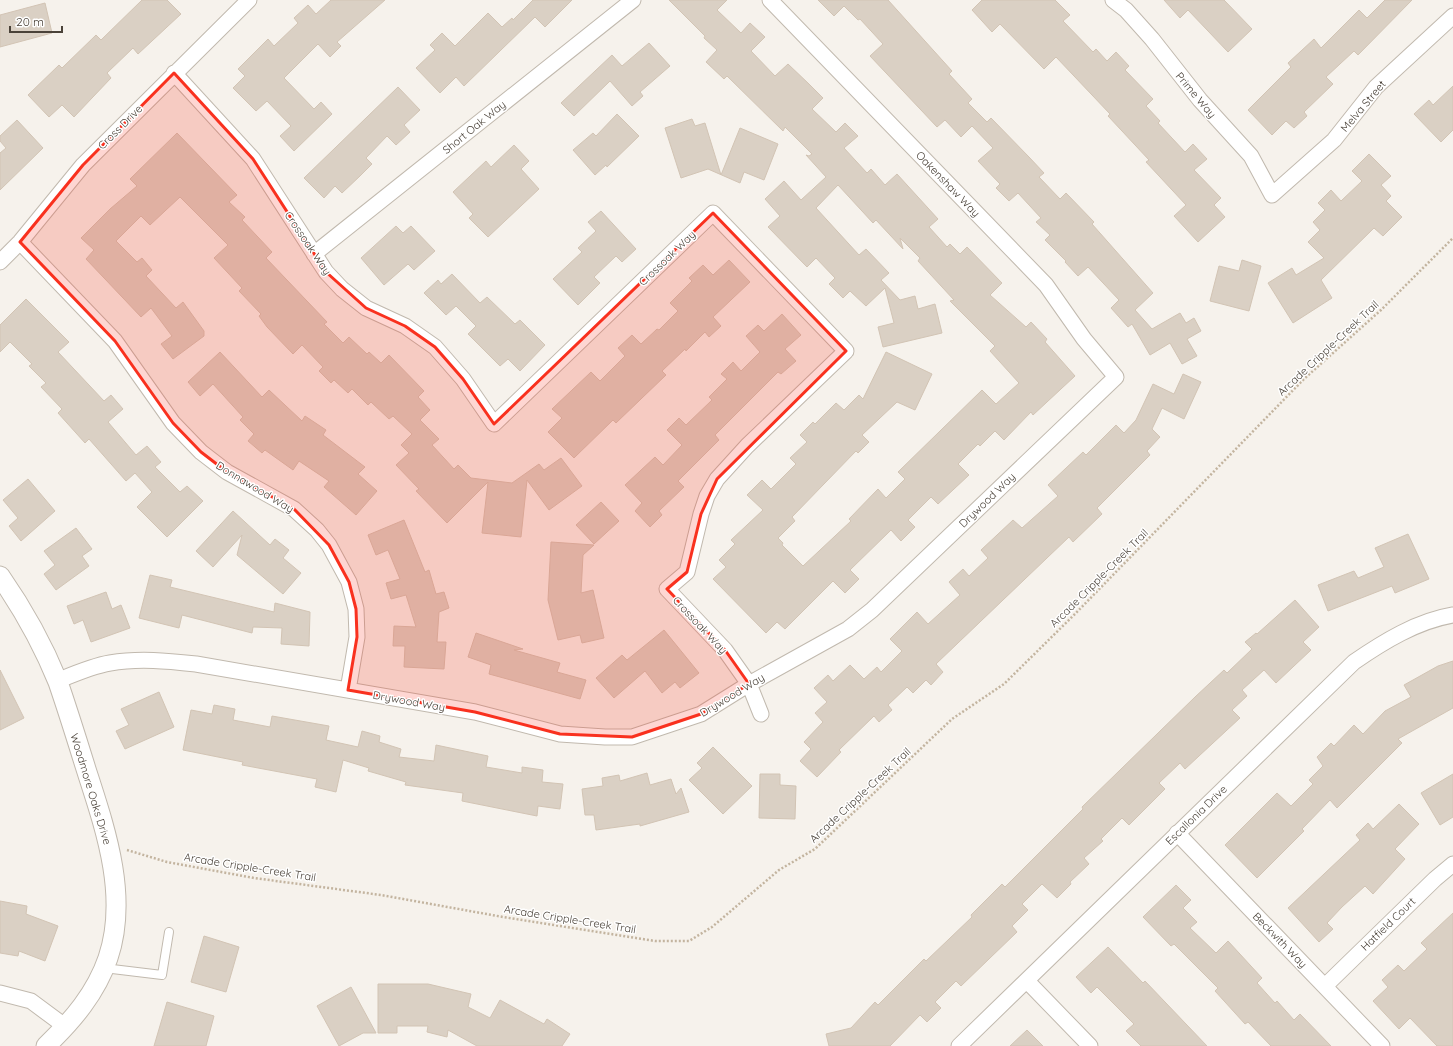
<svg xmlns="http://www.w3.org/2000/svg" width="1453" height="1046" font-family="Quicksand,sans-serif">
  <rect width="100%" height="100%" fill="#f6f2ec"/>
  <path fill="#dad0c4" stroke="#d2c4b4" d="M142,0H167L181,14L138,54L133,48L107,73L111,78L74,117L62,105L49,117L28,95L59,65L62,68L96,35L101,40Z
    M331,0H385L337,42L341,46L330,57L318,44L284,78L314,109L321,102L332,114L294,151L280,136L291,126L267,101L256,111L233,88L245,76L238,69L268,39L274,46L298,23L294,18L308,5L316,14Z
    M533,0H572L545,27L535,17L464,86L456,77L440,93L416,68L435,50L430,45L442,33L455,46L488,13L502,27L512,18L513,20Z
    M669,0H727L717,10L741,33L750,23L765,37L751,51L775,76L788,64L809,84L823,98L812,109L836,132L845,123L858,136L844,148L867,173L871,169L885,185L897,174L938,219L929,227L947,247L950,244L960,254L967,247L1002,283L990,295L1026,327L1031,322L1047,339L1045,342L1075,376L1033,415L1031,412L1004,440L995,431L980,446L978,444L958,464L969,475L938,504L931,497L908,520L915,527L901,541L891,530L850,570L859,579L845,593L833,581L785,629L777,622L766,633L713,579L726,567L719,560L735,544L731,540L763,510L747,495L762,480L771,489L796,464L790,458L807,442L800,435L813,422L815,424L836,403L844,410L859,395L863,399L886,352L932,374L915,410L897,402L862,435L869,442L858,453L856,451L792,517L795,521L778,538L783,543L782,545L803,566L851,521L849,519L878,489L886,498L905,479L898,472L982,390L996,404L1019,383L990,351L995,346L950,301L954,300L918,261L920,258L900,238L903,249L876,220L873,223L838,185L816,208L859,255L866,249L889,273L881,280L900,300L915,296L918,309L935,304L942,333L883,347L878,327L894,323L885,288L866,306L850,291L843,298L829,284L835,278L816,258L807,267L768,227L780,216L765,199L784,181L801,200L826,177L806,155L809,156L812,154L785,127L783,131L727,76L724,79L706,62L717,50L704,38L705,36Z
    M818,0H888L952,71L949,74L972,99L968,103L987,122L991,118L1029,157L1044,173L1039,177L1060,199L1066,193L1094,222L1092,224L1153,293L1135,310L1152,329L1180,313L1186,323L1194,318L1201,331L1187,339L1197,356L1182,364L1170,343L1150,355L1132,324L1128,327L1111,308L1119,300L1088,267L1078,276L1065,262L1066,261L1045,240L1050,235L1036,222L1041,218L1018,193L1009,201L996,188L1000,184L978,161L993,148L972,126L961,137L945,120L937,127L870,56L883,44L860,19L858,20L844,6L834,16Z
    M982,0H1055L1070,15L1063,21L1093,52L1096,49L1107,61L1116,52L1129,66L1125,70L1153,99L1146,106L1160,121L1158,123L1185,152L1193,144L1207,159L1194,170L1221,198L1214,205L1225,217L1198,242L1174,216L1186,205L1146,162L1149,160L1108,116L1110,114L1056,57L1044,69L1000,24L992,32L972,10Z
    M1164,0H1224L1252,29L1228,52L1188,10L1180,18Z
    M1385,0H1412L1358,55L1354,51L1326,77L1333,84L1304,112L1307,116L1294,128L1286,121L1272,135L1248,110L1291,67L1288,63L1314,39L1321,48L1359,10L1367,18Z
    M45,3L52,33L0,47V15Z
    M649,43L670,66L640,92L643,96L632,106L610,81L574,116L561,103L612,55L622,66Z
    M1453,86V130L1441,142L1414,114L1429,100L1433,105Z
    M398,87L420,110L404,125L410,132L396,145L387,136L366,158L372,164L360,176L342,193L335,186L324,198L304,178Z
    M617,114L639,136L607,167L606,165L595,175L573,150L593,133L596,136Z
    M692,119L695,126L705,123L721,175L740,128L778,144L764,180L744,172L740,183L708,169L681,178L665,128Z
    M17,120L43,148L0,190V153L6,148L0,141V136Z
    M177,133L237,195L229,202L245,217L242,220L272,252L266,258L327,322L324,324L343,343L349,337L367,354L369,352L381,363L389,355L424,391L418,397L430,410L420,420L439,439L432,445L454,469L458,465L471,478L512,483L539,464L544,470L561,458L582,486L549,510L527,480L521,537L482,533L488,482L447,523L416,491L419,489L396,465L409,453L401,445L412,434L393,416L389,419L371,402L368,405L352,389L348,393L334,380L331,383L319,371L323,367L302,345L293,354L267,327L259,316L261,314L239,291L242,288L214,258L228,245L180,197L150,225L141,216L116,241L137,262L142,258L152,270L146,276L176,308L183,302L204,331V336L173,359L161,344L172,336L151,308L141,317L86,259L94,250L81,238L110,209L137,186L130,179Z
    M514,145L529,161L521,169L539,189L488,237L469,218L473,214L453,192L486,161L491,167Z
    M1369,154L1391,176L1381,185L1391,196L1386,201L1402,217L1383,236L1374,228L1321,280L1332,298L1293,323L1268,283L1292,268L1296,275L1324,258L1308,242L1320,230L1313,222L1325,210L1318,203L1331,190L1341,201L1362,181L1352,171Z
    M601,211L636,249L622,262L616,256L594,277L600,283L578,305L553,279L582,252L578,248L596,231L588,222Z
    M396,226L403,233L411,226L435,251L414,270L408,264L384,285L361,258Z
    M729,260L750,282L713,317L721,326L709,337L705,332L686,351L685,349L662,371L666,375L616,423L613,420L574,458L548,432L562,418L552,409L591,372L600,381L625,356L618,348L632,335L641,344L657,329L659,330L678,311L670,303L692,281L689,278L703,265L713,275Z
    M1242,260L1261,266L1249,311L1210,301L1219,266L1239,271Z
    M452,274L480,303L487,297L515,324L520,320L545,345L520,371L508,359L500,366L468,334L476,326L456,306L446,315L424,293L438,280L441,284Z
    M26,299L69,342L58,352L104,401L111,395L123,409L108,422L136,455L147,446L161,462L155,467L180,492L187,486L203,501L167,537L137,507L152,492L135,473L126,481L89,439L85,443L58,413L62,409L41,387L46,383L29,366L32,364L10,342L0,352V325Z
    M782,314L801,335L785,349L796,361L781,374L778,372L715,435L719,440L678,481L684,487L659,511L662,515L650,527L635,511L642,503L625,485L655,457L663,465L682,445L667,430L679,418L686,425L712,400L709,397L727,379L721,374L733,362L741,371L760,352L746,336L758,325L764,331Z
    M220,352L262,397L269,390L302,421L305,416L326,430L323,435L365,467L358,474L377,491L356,515L324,487L329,481L299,461L293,470L265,450L262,453L248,441L254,434L240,420L243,417L213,384L200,396L188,382Z
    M1183,374L1201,382L1184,419L1162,408L1152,429L1160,437L1147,451L1150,455L1097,508L1102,514L1073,542L1069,537L936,664L943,672L931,685L926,680L913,693L907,687L888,705L892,710L879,722L874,716L839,750L841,752L817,777L800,761L811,749L804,742L823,722L815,713L827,702L814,688L828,675L833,681L850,665L864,679L877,667L881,672L902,651L890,639L917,612L928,624L960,595L949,582L963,569L969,576L988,558L981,550L1013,520L1022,528L1058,496L1048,485L1083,452L1086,455L1116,425L1124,433L1136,420L1153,384L1174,394Z
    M28,479L55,511L21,541L9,526L18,518L3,500Z
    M601,502L619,521L594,544L576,525Z
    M233,511L270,545L275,539L289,550L283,558L301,573L283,594L237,555L242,535L213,567L196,551Z
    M404,520L425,572L429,570L436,594L444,592L449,608L439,612L437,642H446L444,669L404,667L405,646H393L394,626L416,627L406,595L391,599L386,583L400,579L388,550L376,555L368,535Z
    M76,528L92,549L82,556L89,566L56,590L44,574L55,565L44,551Z
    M1408,534L1429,579L1395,593L1392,586L1328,611L1318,585L1354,571L1358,578L1384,567L1375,548Z
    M551,542L594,545L583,555L581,593L593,590L604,638L582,643L580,635L558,640L548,600Z
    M150,575L172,580L170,587L274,612L275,603L310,612L309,646L281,644L282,628L253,627L252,633L182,615L179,628L139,618Z
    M106,592L112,609L121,605L130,628L91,642L83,620L74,624L67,606Z
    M1295,600L1319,627L1303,642L1311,650L1276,683L1264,670L1242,690L1247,696L1232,710L1240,718L1185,769L1180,763L1159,783L1165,789L1129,825L1122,818L1101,839L1103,841L1084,858L1089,864L1070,882L1071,884L1057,898L1042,884L1022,904L1028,910L1012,926L1017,932L961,986L956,981L935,1002L941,1008L927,1022L920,1015L890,1046H829L826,1034L851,1028L875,1002L878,1005L924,959L926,961L972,917L971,915L1002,884L1005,887L1083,809L1082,807L1195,697L1224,670L1227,673L1252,649L1245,642L1256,633L1257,634Z
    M664,630L699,673L680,688L675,682L662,693L645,671L614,698L596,678L622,655L627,660Z
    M476,633L523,649L514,650L560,663L557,672L586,680L580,699L489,674L491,665L468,657Z
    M1453,661V708L1398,739L1402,743L1337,808L1330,800L1302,829L1304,831L1257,878L1225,845L1277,793L1291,806L1313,784L1309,780L1323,766L1317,757L1331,743L1334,746L1354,725L1363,734L1385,711L1411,697L1404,685L1438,666Z
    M0,670L24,718L0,730Z
    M159,692L174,727L125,749L116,731L129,725L121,709Z
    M214,705L235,709L233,720L270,727L272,716L329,726L326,740L358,747L362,731L380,736L379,742L401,749L399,757L434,761L436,745L488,756L486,767L522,773V767L543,770L542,782L563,784L560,809L538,806L537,816L462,801L463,793L405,785L406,782L368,771L369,768L343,760L336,792L315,787L317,779L242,765L243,762L183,750L191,710L212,714Z
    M713,747L752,786L723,814L689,780L702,768L697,763Z
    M647,773L650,785L671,779L676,794L681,788L689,812L640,826V824L596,830L594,815H585L582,789L603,786L602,778L619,775L620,781Z
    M760,774H780V785L796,786L795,819L759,818Z
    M1453,774V817L1440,825L1421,793Z
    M1399,804L1419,824L1395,849L1405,859L1373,894L1365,886L1342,907L1327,923L1333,929L1319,942L1288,908L1360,840L1356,835L1368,823L1373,829Z
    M1176,885L1191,900L1183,908L1197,922L1190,928L1216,953L1228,941L1262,978L1257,983L1275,1003L1277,1001L1294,1020L1300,1014L1331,1046H1271L1248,1022L1245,1024L1215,991L1218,988L1174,944L1171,946L1143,917Z
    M0,901L27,906L26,914L58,926L45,961L19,951L18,956L0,953Z
    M1453,913V1046H1437L1410,1018L1399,1029L1373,1001L1388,987L1382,980L1398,965L1404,971L1427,949L1421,943Z
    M204,936L239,947L226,992L191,982Z
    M1108,947L1143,983L1145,981L1207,1046H1141L1126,1031L1134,1024L1097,987L1091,993L1076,977Z
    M378,984H428L471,994L468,1007L490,1018L500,1000L544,1024L547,1019L570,1034L562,1046H477L448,1030L447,1037L427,1032L428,1026H397V1033H378Z
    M351,987L376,1033H363L339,1046L317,1006Z
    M167,1002L214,1016L206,1046H154Z
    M1027,1030L1043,1046H1010Z"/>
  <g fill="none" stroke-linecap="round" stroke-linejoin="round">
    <g stroke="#c1b9ae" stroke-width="10">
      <path id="service" d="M104,968L162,975L169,932"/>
    </g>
    <g stroke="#c1b9ae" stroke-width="17">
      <path id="minor" d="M1113,0L1126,10L1152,39L1200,100L1251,156L1272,195L1334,140L1376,87L1453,16
        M174,73L253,159L326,272L342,289L366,308L405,326L435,347L463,379L494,424L713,213L846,351L747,446L717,479L707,496L701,514L687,572L667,589L725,650L749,684L761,714
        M20,242L115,341L173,423L201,452L227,472L294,509L317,530L329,545L349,582L356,609L357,637L348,690
        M314,254L633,0
        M0,262L20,242L83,165L249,0
        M57,681C74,674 92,666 110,663C139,658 168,661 196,664L475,712L560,734L605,737H632L701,714L749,684L848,629L872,610L1116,377L1084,339L1046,285L770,0
        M1177,833L1382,1046
        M1027,981L1090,1046
        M1325,986L1435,879L1453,864
        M0,993L31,1001L66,1027
        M959,1046L1354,662C1383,642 1417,621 1453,615"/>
    </g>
    <g stroke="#c1b9ae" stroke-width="21">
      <path id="tertiary" d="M0,576C23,609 43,645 58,682C68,711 77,740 86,769C105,828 129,896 108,958C96,993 73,1020 46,1046"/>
    </g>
    <path stroke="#c3b49f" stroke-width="2.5" stroke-dasharray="2 2" stroke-linecap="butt" d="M127,850L167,862L254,878L381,895L503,917L655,941H689L712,927L779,870L815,849L952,719L1004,684L1075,614L1304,379L1381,310L1453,238"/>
    <use href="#service" stroke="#fff" stroke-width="8"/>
    <use href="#minor" stroke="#fff" stroke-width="15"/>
    <use href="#tertiary" stroke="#fff" stroke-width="19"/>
  </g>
  <path fill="#f9311f" fill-opacity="0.2" stroke="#f9311f" stroke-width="3" stroke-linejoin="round" d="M174,73L253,159L326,272L366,308L405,326L435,347L463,379L494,424L713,213L846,351L717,479L701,514L687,572L667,589L725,650L749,684L701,714L632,737L560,734L475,712L348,690L357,637L356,609L349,582L329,545L294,509L227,472L201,452L173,423L115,341L20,242L83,165Z"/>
  <g text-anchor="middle" stroke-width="3" stroke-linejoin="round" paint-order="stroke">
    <g font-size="11" fill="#4a4239" stroke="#fff">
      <text transform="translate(1196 95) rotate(50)" y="4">Prime Way</text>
      <text transform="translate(1363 106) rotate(-50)" y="4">Melva Street</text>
      <text transform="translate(120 127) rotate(-45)" y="4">Cross Drive</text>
      <text transform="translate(474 127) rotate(-39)" y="4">Short Oak Way</text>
      <text transform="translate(948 184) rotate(46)" y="4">Oakenshaw Way</text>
      <text transform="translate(308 243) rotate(56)" y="4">Crossoak Way</text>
      <text transform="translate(667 258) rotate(-44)" y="4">Crossoak Way</text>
      <text transform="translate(1328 348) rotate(-43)" y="4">Arcade Cripple-Creek Trail</text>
      <text transform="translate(255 487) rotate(31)" y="4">Donnawood Way</text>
      <text transform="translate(987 500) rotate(-44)" y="4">Drywood Way</text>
      <text transform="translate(1099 578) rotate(-45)" y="4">Arcade Cripple-Creek Trail</text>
      <text transform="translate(700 625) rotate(47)" y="4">Crossoak Way</text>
      <text transform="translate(732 695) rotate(-31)" y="4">Drywood Way</text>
      <text transform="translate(409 701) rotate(10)" y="4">Drywood Way</text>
      <text transform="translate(91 789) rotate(73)" y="4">Woodmore Oaks Drive</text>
      <text transform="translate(860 795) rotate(-43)" y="4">Arcade Cripple-Creek Trail</text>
      <text transform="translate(1196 815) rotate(-44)" y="4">Escallonia Drive</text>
      <text transform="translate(250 867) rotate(9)" y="4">Arcade Cripple-Creek Trail</text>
      <text transform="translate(570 919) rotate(9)" y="4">Arcade Cripple-Creek Trail</text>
      <text transform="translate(1388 924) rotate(-44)" y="4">Hatfield Court</text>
      <text transform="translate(1280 940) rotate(46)" y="4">Beckwith Way</text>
    </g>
  </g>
  <path d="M10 26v6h52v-6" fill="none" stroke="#4a4239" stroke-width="2"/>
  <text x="16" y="26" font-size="12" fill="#4a4239" stroke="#ffffff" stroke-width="3" paint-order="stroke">20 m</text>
</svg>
